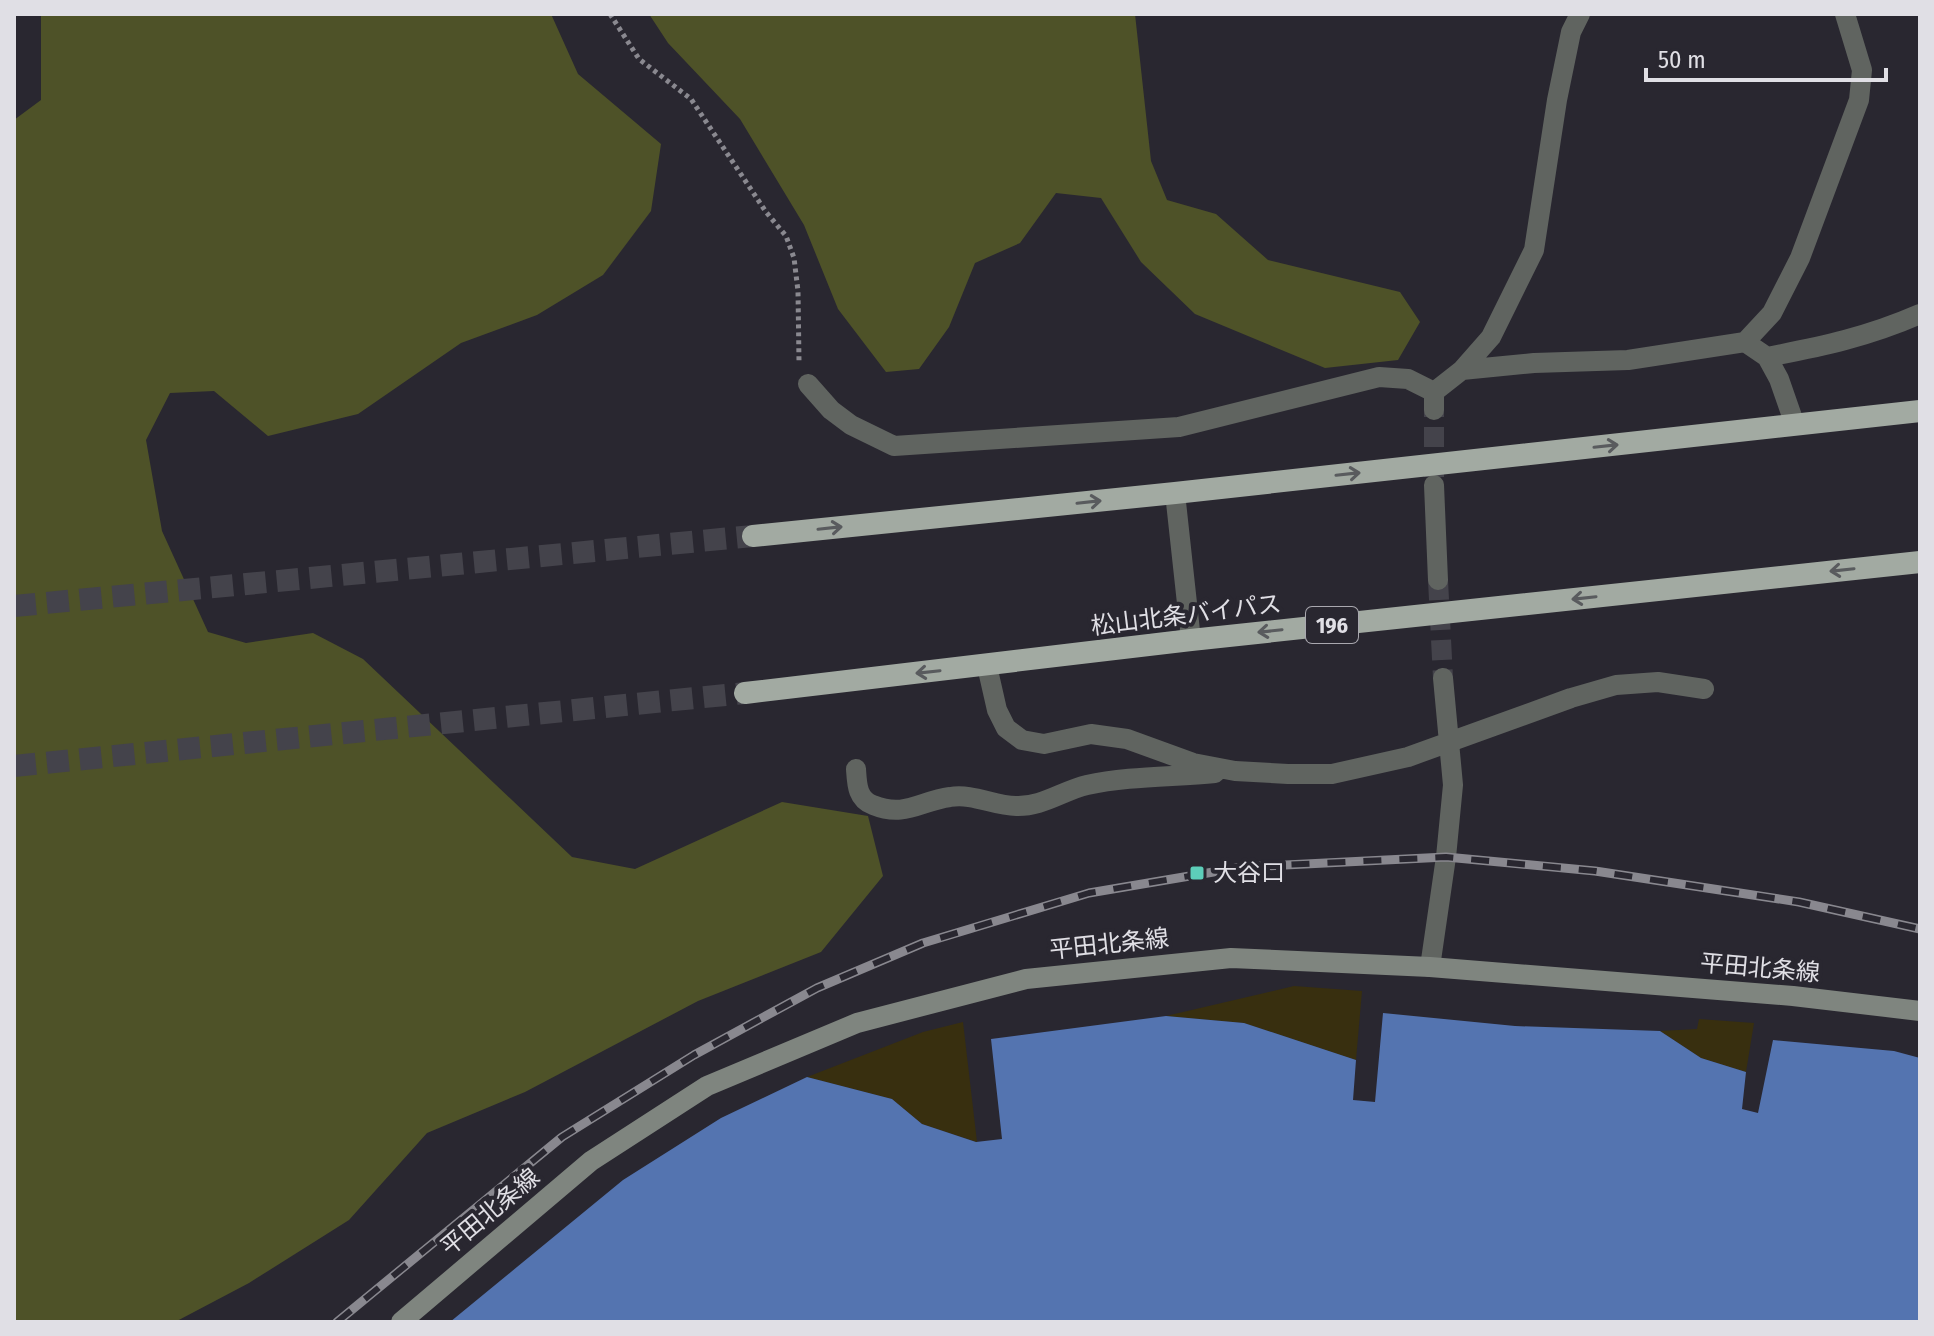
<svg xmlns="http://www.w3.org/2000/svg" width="1934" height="1336" font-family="'Fira Sans Condensed','Noto Sans JP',sans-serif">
  <rect width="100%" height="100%" fill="#292730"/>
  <path fill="#4e5228" d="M41,14H551L578,74L661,144L651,211L603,275L537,315L461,343L358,414L268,436L214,391L170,393L146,440L162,531L208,632L246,643L313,633L363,659L572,857L635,869L782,802L868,816L883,876L821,952L698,1001L525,1092L427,1133L349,1220L249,1283L175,1322H14V120L41,100Z
    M649,14H1135L1151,161L1167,200L1216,214L1268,260L1400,292L1420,322L1398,360L1325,368L1195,314L1141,262L1101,198L1056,193L1020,243L975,263L949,327L919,369L886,372L838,309L804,225L740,119L668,43Z"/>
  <path fill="#382f0f" d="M1294,986L1362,991L1356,1060L1244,1023L1166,1016Z
    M1699,1019L1754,1023L1746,1072L1701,1058L1660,1031L1697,1029Z
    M963,1022L977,1142L922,1124L892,1099L807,1077L923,1032Z"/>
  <path fill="#5474b0" d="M1383,1013L1515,1026L1660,1031L1701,1058L1746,1072L1742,1109L1758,1113L1773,1040L1894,1051L1920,1058V1322H450L623,1180L721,1118L807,1077L892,1099L922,1124L976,1142L1002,1139L991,1039L1166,1016L1244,1023L1356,1060L1353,1100L1375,1102Z"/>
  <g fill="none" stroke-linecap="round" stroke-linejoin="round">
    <path stroke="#44434b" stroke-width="20" stroke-dasharray="20 10" stroke-linecap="butt" d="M1434,477V410
      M1438,580L1443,678"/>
    <path stroke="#44434b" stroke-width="22" stroke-dasharray="22 11" stroke-linecap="butt" d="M14,606L753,536
      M14,766L745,693"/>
    <path stroke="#8a8990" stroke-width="5" stroke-dasharray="4 4" stroke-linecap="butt" d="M610,14L639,59L691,99L766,212L786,236L794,258L798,291L799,361"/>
    <path stroke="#606460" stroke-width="20" d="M1745,342L1772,313L1800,258L1859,100L1862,70L1845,14
      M1767,357C1824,346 1867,337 1920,314
      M1462,370L1534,363L1628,360L1745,342L1767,357L1779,379L1795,425
      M808,384L831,410L851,425L894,446L1179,427L1379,377L1408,379L1434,392
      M1434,410V392L1462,370L1491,337L1534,250L1557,100L1571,32L1580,14
      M1434,485L1438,580
      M1175,493L1191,640
      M987,666L997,710L1006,728L1022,740L1044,744L1091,734L1127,739L1193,763L1235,771L1288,774H1332L1408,757L1571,698L1616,685L1658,682L1704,689
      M856,769C857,784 857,799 873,805C905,818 920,801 950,797C973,793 994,806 1016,806C1042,807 1062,791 1087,785C1128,776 1173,777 1215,773
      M1430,967L1446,857L1453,785L1443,678"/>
    <path stroke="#7f857f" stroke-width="20" d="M401,1322L591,1161L707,1086L857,1023L1026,979L1231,958L1430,967L1793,996L1920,1011"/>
    <path stroke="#a2aaa2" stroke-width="22" d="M753,536L1175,493L1920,411
      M745,693L1191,640L1920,562"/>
    <g stroke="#89888f" stroke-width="9">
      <path id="rail" d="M337,1322L562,1137L694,1055L817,988L923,943L1089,893L1243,867L1446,857L1595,871L1799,902L1920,929"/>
    </g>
    <use href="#rail" stroke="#292730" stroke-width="6" stroke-dasharray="18" stroke-linecap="butt"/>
  </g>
  <defs><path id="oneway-shaft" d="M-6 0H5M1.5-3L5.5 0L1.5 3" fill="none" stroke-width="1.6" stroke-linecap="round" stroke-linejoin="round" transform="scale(2)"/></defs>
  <g stroke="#595b5e">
    <use href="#oneway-shaft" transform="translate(1606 446) rotate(-6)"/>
    <use href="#oneway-shaft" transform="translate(1348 474) rotate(-6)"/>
    <use href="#oneway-shaft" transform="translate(1089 502) rotate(-6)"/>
    <use href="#oneway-shaft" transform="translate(830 528) rotate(-6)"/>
    <use href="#oneway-shaft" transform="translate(1842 570) rotate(174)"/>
    <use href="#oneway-shaft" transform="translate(1584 598) rotate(174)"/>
    <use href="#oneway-shaft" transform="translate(1270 631) rotate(174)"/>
    <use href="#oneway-shaft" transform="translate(928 672) rotate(174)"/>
  </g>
  <rect fill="#5dceb9" stroke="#292730" stroke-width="3" x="1189" y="865" width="16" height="16" rx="4"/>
  <g text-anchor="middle" stroke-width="8" stroke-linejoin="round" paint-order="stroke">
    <rect fill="#292730" stroke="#a9a8af" stroke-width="2" x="1306" y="607" width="52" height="36" rx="6"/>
    <g font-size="22" font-weight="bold" fill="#e0dfe5">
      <text x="1332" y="633">196</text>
    </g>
    <g font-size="24" fill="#e0dfe5" stroke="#292730">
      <text transform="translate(1186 615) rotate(-7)" y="8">松山北条バイパス</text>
      <text transform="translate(1109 944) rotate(-6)" y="8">平田北条線</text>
      <text transform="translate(1760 968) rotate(5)" y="8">平田北条線</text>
      <text transform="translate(490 1212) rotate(-40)" y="8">平田北条線</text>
    </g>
    <g font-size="24" fill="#e0dfe5" stroke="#292730" text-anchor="start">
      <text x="1213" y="881">大谷口</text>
    </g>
  </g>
  <rect width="1934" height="1336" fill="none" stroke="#e0dfe5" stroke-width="32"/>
  <path d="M1646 68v12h240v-12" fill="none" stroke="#e0dfe5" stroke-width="4"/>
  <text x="1658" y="68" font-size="24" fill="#e0dfe5" stroke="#292730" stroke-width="6" paint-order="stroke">50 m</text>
</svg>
